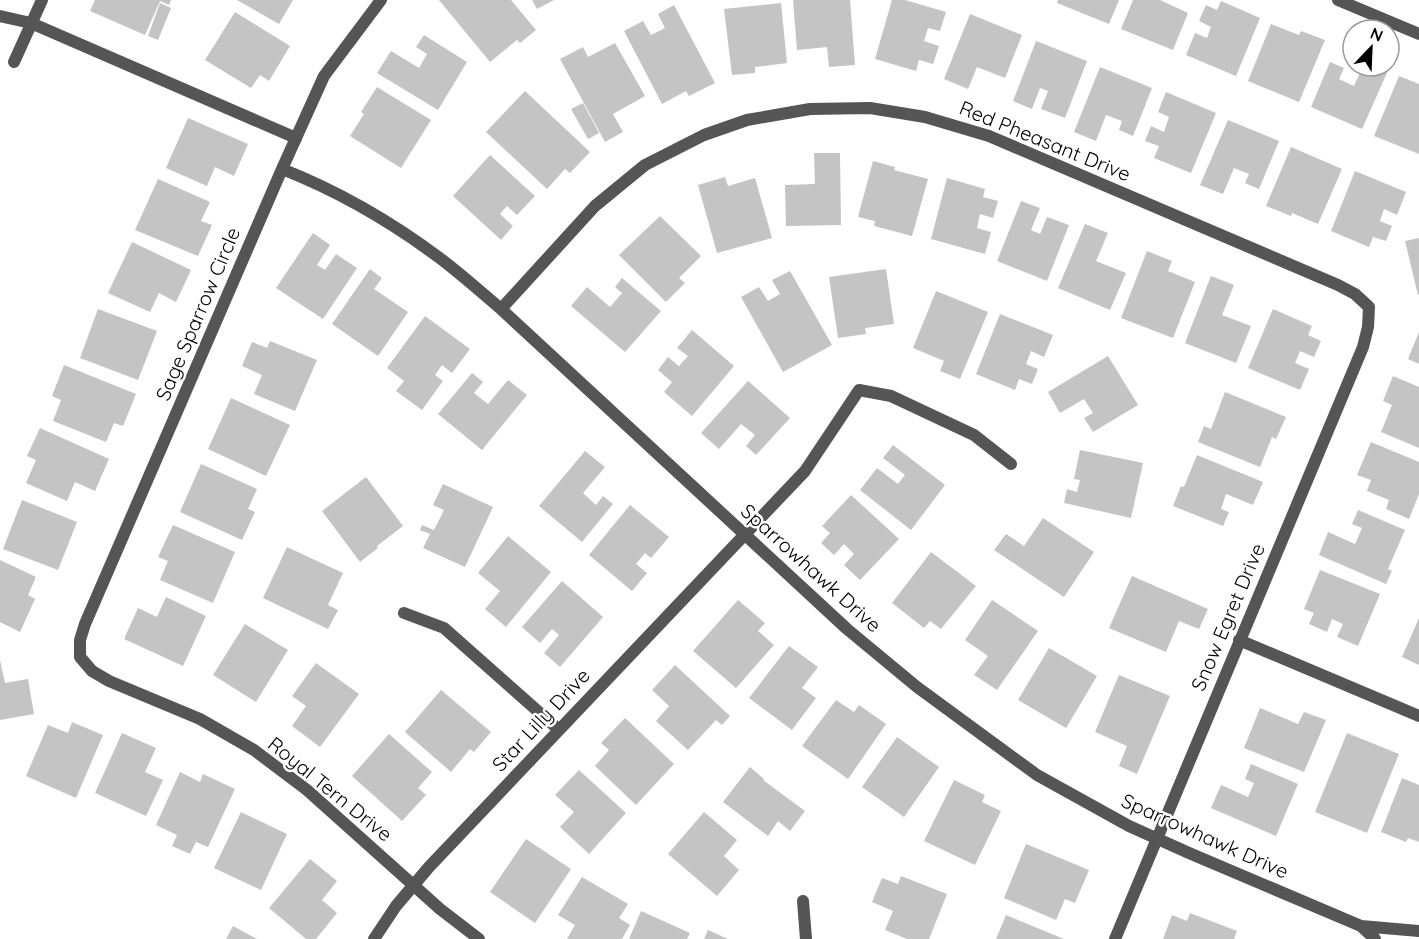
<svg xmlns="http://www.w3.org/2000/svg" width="1419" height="939" font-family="Quicksand,sans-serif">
  <rect width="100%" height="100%" fill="#fff"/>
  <path fill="#c4c4c4" d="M95,0H171L169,5L160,1L145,35L90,11Z
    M237,0H293L279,24Z
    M439,0H511L536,30L520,43L517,40L490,62Z
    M532,0H554L537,9Z
    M793,0H850L855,65L829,67L827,47L797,50Z
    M892,0H905L946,12L940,31L928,28L924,41L939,46L933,64L919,60L916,71L875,59Z
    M1058,0H1119L1109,24L1057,3Z
    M1133,0H1160L1188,13L1173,50L1121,29Z
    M1221,1L1260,18L1236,76L1186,55L1195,33L1207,38L1211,27L1199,21L1206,5L1217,10Z
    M160,3L171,8L158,40L148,36Z
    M781,3L787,63L755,67V73L732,75L724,9Z
    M674,5L715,83L689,96L686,91L662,104L624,31L643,21L651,35L665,28L658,14Z
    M235,12L290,46L269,81L260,75L251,88L205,60Z
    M970,14L1022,35L1005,78L977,67L968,89L944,79Z
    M1271,24L1299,35L1301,31L1325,40L1299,102L1248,81Z
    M424,35L467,62L438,110L377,73L391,51L419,68L427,54L416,47Z
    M1036,41L1087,61L1065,118L1041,109L1048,91L1040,88L1032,109L1013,101Z
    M615,43L645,96L613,114L623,132L605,142L560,59L583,47L588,57Z
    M1330,62L1344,68L1339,79L1354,86L1363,66H1390L1362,129L1311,107Z
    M1100,67L1152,88L1133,136L1119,130L1122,121L1106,115L1096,141L1074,132Z
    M1399,76L1419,84V154L1374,136Z
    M377,87L431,120L401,168L350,136L364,114L361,112Z
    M525,91L590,152L570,173L565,169L547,189L486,132Z
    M1166,92L1216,113L1191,173L1154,158L1159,146L1145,141L1151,126L1164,132L1169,117L1158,112Z
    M583,103L599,133L588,139L571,109Z
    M188,118L248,144L234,176L215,167L207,186L166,168Z
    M1228,120L1279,141L1259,189L1245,183L1249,174L1234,168L1223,194L1200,185Z
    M1291,147L1342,169L1318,224L1292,213L1291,216L1266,206Z
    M814,153H840L841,225L786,226L785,185L815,184Z
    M490,155L535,196L517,215L507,206L500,214L513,226L501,240L453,196Z
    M873,161L895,167L894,170L928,179L912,236L874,226L875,221L858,217Z
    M1355,171L1406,192L1397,215L1384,209L1380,221L1392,226L1386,241L1373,237L1369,247L1331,231Z
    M725,177L728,186L755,178L772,238L717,253L698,185Z
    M947,178L985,189L983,197L998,201L993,218L980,214L977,228L991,232L985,254L931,239Z
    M158,179L210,202L201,221L212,225L198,256L135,230Z
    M1021,201L1040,208L1031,230L1040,234L1047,217L1069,225L1047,281L997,261Z
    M660,216L701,256L679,278L685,283L666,302L619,255Z
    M1085,224L1108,233L1096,261L1126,273L1110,310L1058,288Z
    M313,233L330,245L317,265L325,270L336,254L357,268L323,319L276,288Z
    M1419,238V294L1418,295L1405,241Z
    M132,242L191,270L176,302L159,293L150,312L108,293Z
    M1147,251L1172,261L1168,271L1195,282L1173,338L1121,318Z
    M370,269L382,278L374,289L408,312L378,356L332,324Z
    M886,269L894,324L865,328L866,334L838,338L829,277Z
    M790,271L832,345L783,372L741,297L759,287L768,301L780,294L772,280Z
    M1211,276L1234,285L1222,315L1251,326L1236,363L1185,343Z
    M622,278L661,311L625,352L571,306L587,287L610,307L622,293L615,287Z
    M936,291L988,312L960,379L940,371L944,361L913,348Z
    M98,309L157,331L138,380L80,358Z
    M1273,309L1312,326L1308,335L1321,341L1314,357L1300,351L1295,363L1309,369L1300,390L1248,368Z
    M1000,314L1053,335L1044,357L1031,351L1026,364L1038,369L1032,384L1019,379L1015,390L976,374Z
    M425,316L470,349L452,373L442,365L435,375L443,381L422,410L396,391L404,381L387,368Z
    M692,330L734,366L692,416L664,392L672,382L658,370L668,357L679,366L688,356L677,348Z
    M1419,332V364L1408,359Z
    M270,341L317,360L295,411L254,394L262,375L242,366L252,342L267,348Z
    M1108,356L1138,405L1093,432L1084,418L1093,413L1084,399L1060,413L1048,392Z
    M64,365L136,394L123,426L114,423L106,442L53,421L61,400L52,396Z
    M472,373L483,382L474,393L488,404L508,380L527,395L482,450L438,414Z
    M1393,376L1419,387V448L1381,432L1392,405L1383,401Z
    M748,381L790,418L756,455L746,446L755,435L741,424L719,449L701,433Z
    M1225,392L1286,417L1276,439L1272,437L1260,467L1198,442L1204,426L1211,429Z
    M231,398L290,425L266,476L208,449Z
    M40,428L109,459L95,491L75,482L67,501L26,483L36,460L27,456Z
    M1371,442L1419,462V494L1409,519L1386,509L1389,500L1367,491L1371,480L1357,475Z
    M893,445L945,485L911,530L860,490L877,468L898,484L905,475L883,458Z
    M1080,450L1143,463L1131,518L1064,503L1067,489L1077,492L1080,480L1074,479Z
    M585,451L605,467L583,493L596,505L603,496L613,504L582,542L539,506Z
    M1197,455L1263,482L1253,505L1226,494L1221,509L1229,512L1223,526L1173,506L1181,486L1184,487Z
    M201,464L257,489L248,509L255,512L242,540L180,512Z
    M366,477L403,526L377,546L378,548L360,562L322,511Z
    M443,484L493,507L465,567L423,548L430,534L420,530L422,525L434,530L444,510L433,505Z
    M851,495L899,539L860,580L844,565L854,554L844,544L834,555L821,543L830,533L822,526Z
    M22,500L77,522L58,570L3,549Z
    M630,505L669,537L651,558L645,553L636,564L647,573L632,591L589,555Z
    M1358,510L1405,530L1388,569L1392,571L1386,584L1319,555L1328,532L1355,544L1362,528L1352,524Z
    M1043,518L1094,552L1064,597L994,550L1006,534L1024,546Z
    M173,525L235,552L213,603L160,580L168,561L158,557Z
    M508,536L551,572L506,627L485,609L500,591L478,573Z
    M287,547L343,573L328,605L338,610L328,629L263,598Z
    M931,552L976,586L941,629L930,621L924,628L892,603Z
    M0,560L36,577L28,595L35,599L20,632L0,622Z
    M1320,570L1380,594L1358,646L1337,637L1343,624L1332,619L1327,632L1309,624L1314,613L1304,609Z
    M1132,576L1208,609L1199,629L1179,621L1166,652L1109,628Z
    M562,581L603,617L560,667L544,653L559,635L552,629L540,643L522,627Z
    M166,597L206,616L183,666L124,639L138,608L157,617Z
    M738,600L765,623L758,631L774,645L736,688L693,651Z
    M992,600L1038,631L997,690L974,675L988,656L965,640Z
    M1419,618V665L1402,657Z
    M245,624L288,650L256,702L213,675Z
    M789,646L818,667L802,688L816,698L792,730L749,698Z
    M1049,648L1097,676L1066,728L1018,700Z
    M0,660L5,683L28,679L34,714L0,720Z
    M316,663L359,694L320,747L292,726L306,706L292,696Z
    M675,665L730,716L722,725L716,720L688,750L656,721L669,706L652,690Z
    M1119,675L1170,696L1137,774L1119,766L1127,746L1095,732Z
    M441,690L491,732L474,752L470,749L451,772L405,732Z
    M836,700L854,712L859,705L886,724L848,779L802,746Z
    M1260,708L1298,724L1304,712L1326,720L1304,772L1244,748Z
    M625,718L674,764L636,805L595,766L609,750L601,743Z
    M72,722L103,735L76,798L26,776L48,725L68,733Z
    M122,733L156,748L145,772L163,780L146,816L95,793Z
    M1347,733L1399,754L1367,833L1315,812Z
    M389,734L432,772L418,788L426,795L402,821L352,776Z
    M897,737L939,767L904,817L862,787Z
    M1251,764L1298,784L1276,836L1211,808L1221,785L1248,797L1254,783L1245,779Z
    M750,767L764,779L763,780L805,811L790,831L778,821L768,836L723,802Z
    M579,770L626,813L589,854L560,827L574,812L555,795Z
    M180,772L200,782L203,774L235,789L208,847L196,842L190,854L172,846L177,835L156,825Z
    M1402,778L1419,785V842L1408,838L1406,842L1381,832Z
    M954,780L985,795L982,802L1001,811L975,865L924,841Z
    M241,812L287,834L261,890L214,868Z
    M704,812L737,840L724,856L739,870L717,896L668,854Z
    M526,839L571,869L535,923L490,892Z
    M1026,844L1089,870L1075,903L1065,899L1056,920L1004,898Z
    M310,859L337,881L322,900L337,913L316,939H306L269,908Z
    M901,876L947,894L929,939H907L885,930L893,911L872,902L882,878L898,884Z
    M582,877L628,904L619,918L630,925L622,939H567L575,925L558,915Z
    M641,911L690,933L687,939H629Z
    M1190,913L1237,931L1234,939H1163L1172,915L1187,921Z
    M1006,915L1064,939H996Z
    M233,926L257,939H226Z
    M708,930L728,939H704Z"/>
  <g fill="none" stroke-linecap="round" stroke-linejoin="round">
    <path stroke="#555" stroke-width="12" d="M31,23L296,138"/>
    <path stroke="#555" stroke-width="12" d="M381,0L324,76L282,169L85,624L80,640V657L92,671L109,681L200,719L254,750L307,790L440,909L479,939
      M1338,0L1419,34
      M0,16L31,23
      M14,62L42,0
      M282,169C338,191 393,223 441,259C462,275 481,292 501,309L847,629L917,687L1037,775L1129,826L1189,853L1361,926L1419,931
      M501,309L595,206L645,165L704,135L747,120L810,109L870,108L925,117L989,136L1338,285L1355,294L1369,307L1368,327L1363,347L1115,939
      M404,613L444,628L558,729
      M1239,640L1419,716
      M803,901L806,939
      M1361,926L1375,939
      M374,939L396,906L429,867L805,471L859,390L891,396L974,435L1011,464"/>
  </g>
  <g text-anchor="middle" stroke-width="5" stroke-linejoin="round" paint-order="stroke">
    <g font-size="20" fill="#000" stroke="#fff">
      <text transform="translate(1045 141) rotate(22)" y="7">Red Pheasant Drive</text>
      <text transform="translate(198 314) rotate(-67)" y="7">Sage Sparrow Circle</text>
      <text transform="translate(811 568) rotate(42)" y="7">Sparrowhawk Drive</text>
      <text transform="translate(1228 617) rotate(-67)" y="7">Snow Egret Drive</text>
      <text transform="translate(541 720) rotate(-47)" y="7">Star Lilly Drive</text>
      <text transform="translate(330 789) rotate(39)" y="7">Royal Tern Drive</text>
      <text transform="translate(1205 836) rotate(24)" y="7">Sparrowhawk Drive</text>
    </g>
  </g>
  <g transform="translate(1371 48) rotate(23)"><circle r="28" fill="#ffffff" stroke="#999999" stroke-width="1.5"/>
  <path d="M0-4.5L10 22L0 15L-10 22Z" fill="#000000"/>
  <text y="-9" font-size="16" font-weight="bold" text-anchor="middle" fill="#000000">N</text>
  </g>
</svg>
